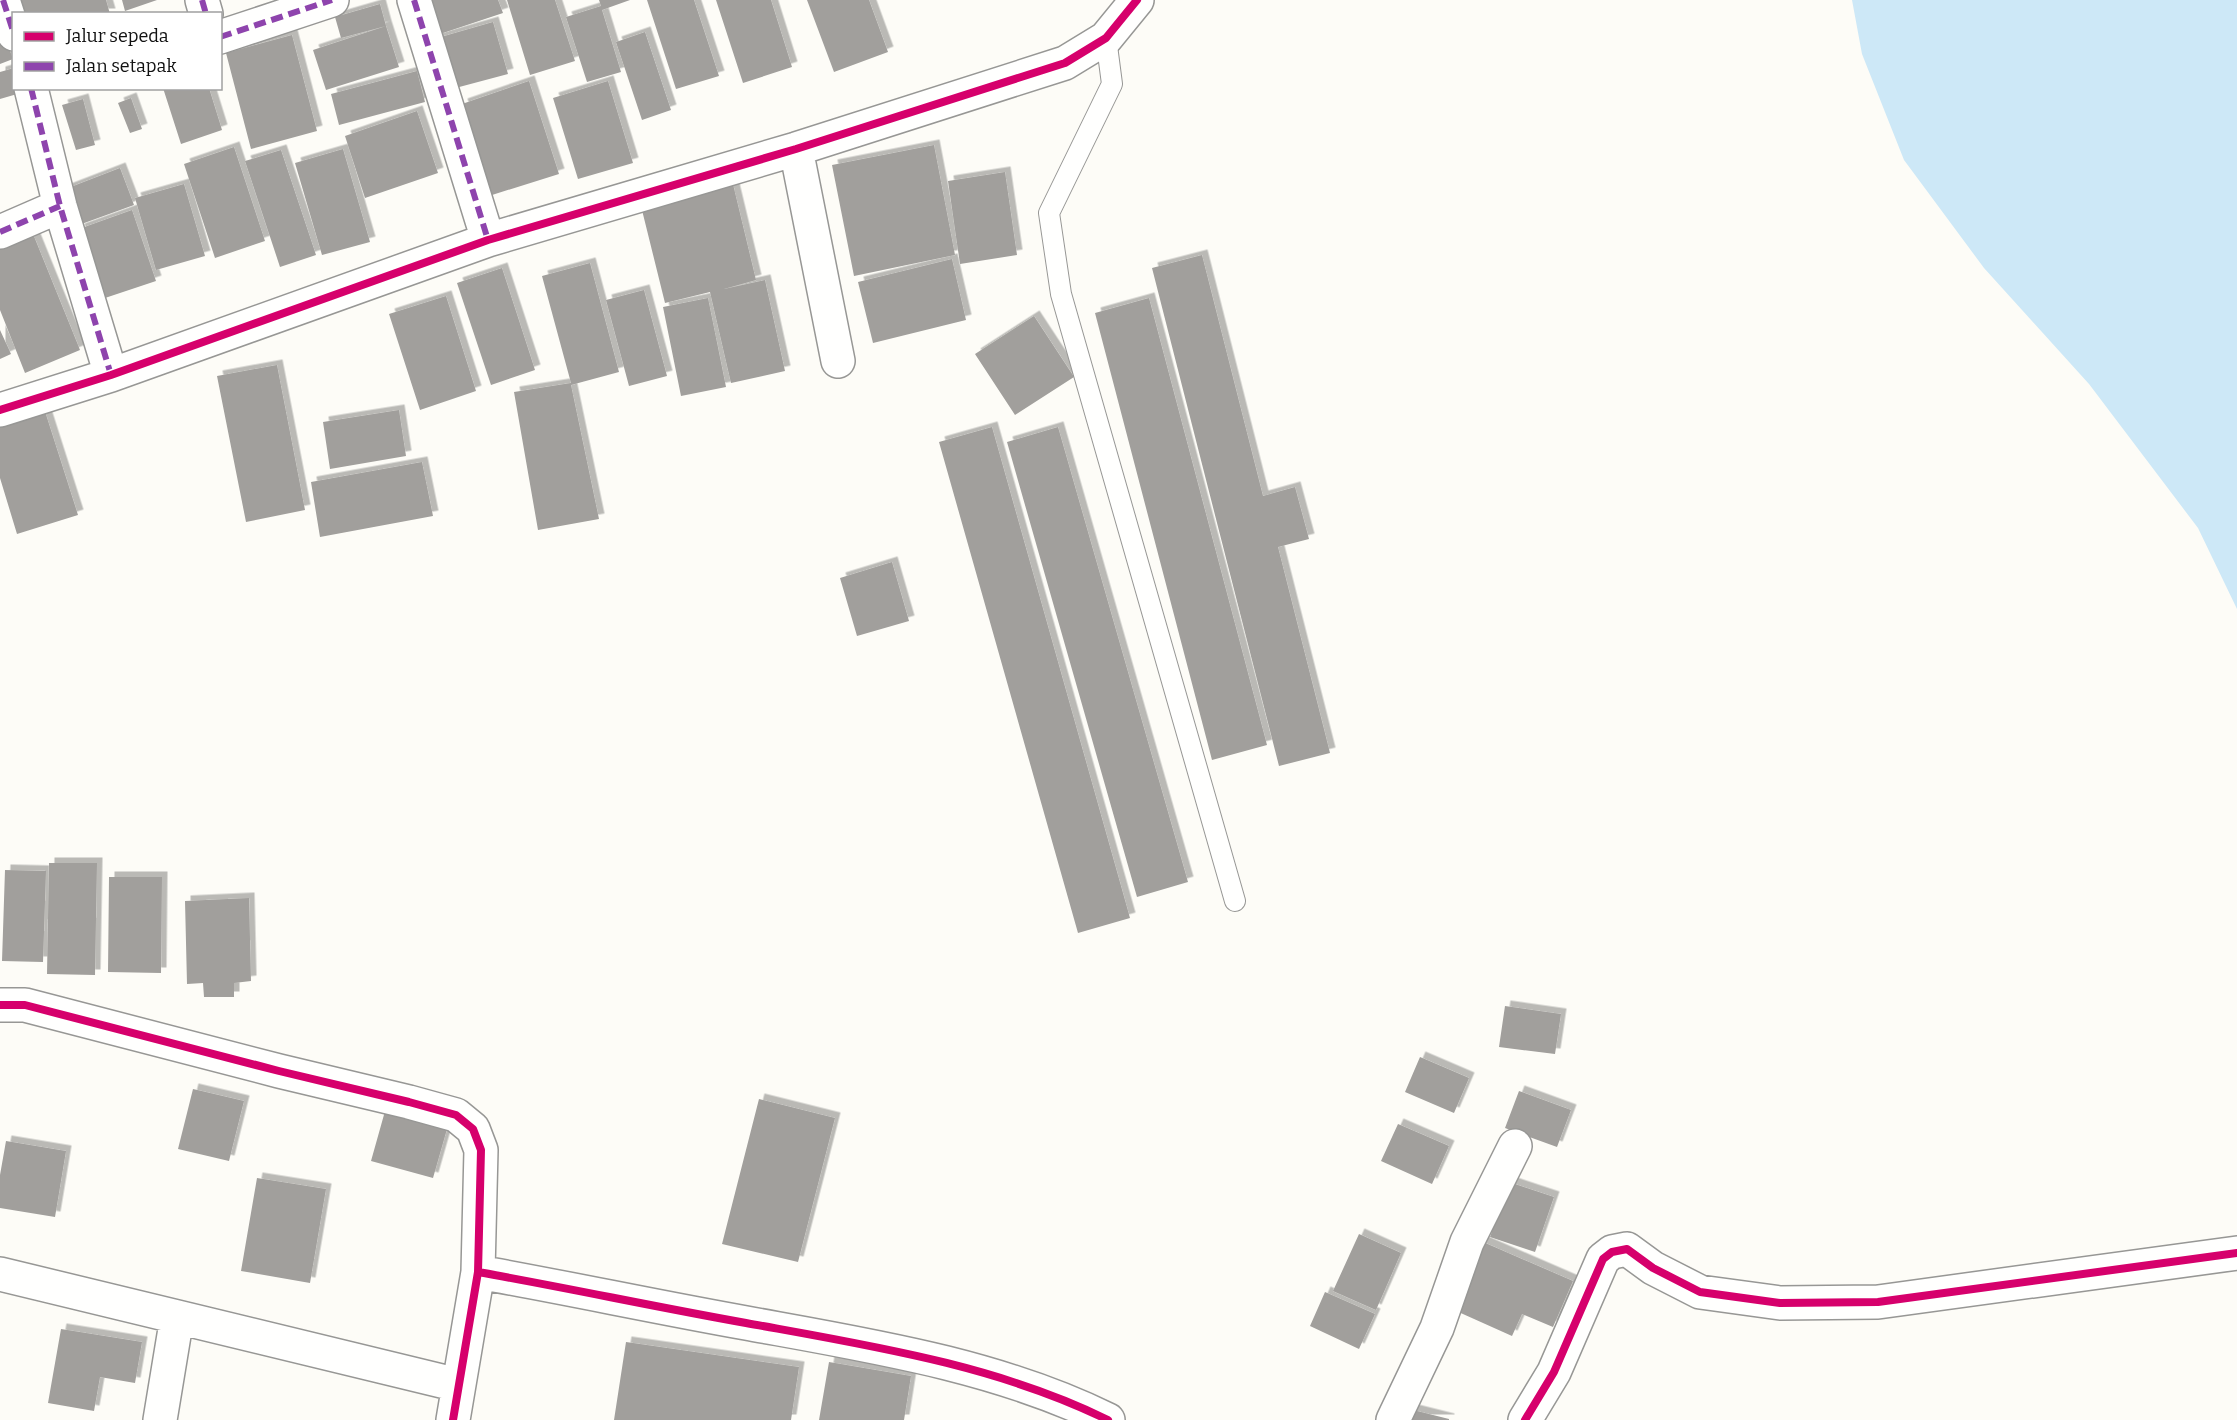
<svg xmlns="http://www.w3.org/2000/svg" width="2237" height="1420" font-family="Bitter,serif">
  <defs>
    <filter id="shadow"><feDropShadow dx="5.5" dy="-5.5" stdDeviation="0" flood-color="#0004"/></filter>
  </defs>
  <rect width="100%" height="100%" fill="#fdfcf7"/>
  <path fill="#cde8f7" d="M1852,0H2237V609L2198,528L2089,384L1984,268L1904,160L1862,54Z"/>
  <path fill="#a19f9c" filter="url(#shadow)" d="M17,0H106L110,14H16Z
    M122,0H157L125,11Z
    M418,0H498L503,13L431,37Z
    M507,0H555L575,61L530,75Z
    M599,0H630L602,10L621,72L587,82L566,17L601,6Z
    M647,0H694L719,76L676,89Z
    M716,0H771L792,67L743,83Z
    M807,0H869L888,52L834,72Z
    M380,4L386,26L341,38L335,17Z
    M493,22L508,74L448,90L434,39Z
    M0,24L13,59L0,64Z
    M386,26L399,67L326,90L313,50Z
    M645,32L671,110L642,120L616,42Z
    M292,35L317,131L251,149L226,53Z
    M14,68V88H23L24,92L0,99V72Z
    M417,71L425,102L339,125L331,94Z
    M529,81L559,174L492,195L462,104Z
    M608,81L633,163L578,179L553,98Z
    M163,88H209L222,130L181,144Z
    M131,98L142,129L130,133L118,103Z
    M83,99L95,145L76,150L62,105Z
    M417,111L438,173L365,198L345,136Z
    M934,145L955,255L854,276L832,165Z
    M234,147L265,241L215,258L184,164Z
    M343,149L370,242L322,255L295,163Z
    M281,150L316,255L280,267L245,161Z
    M120,168L134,205L76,226L63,190Z
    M1005,172L1017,255L960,264L948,181Z
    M732,180L756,280L724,289L765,280L785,371L731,383L710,292L665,303L640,202Z
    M184,184L205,256L156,270L135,198Z
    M132,210L156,281L102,299L79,229Z
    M31,229L80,350L25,373L0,310V242Z
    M1202,255L1263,496L1295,487L1309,539L1278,547L1330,753L1279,766L1152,268Z
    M952,259L966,320L873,343L858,282Z
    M590,263L619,372L571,385L599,519L538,530L514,392L571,383L542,276Z
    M502,268L535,370L491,385L457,283Z
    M644,290L667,376L629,386L606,300Z
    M446,296L476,391L420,410L389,314Z
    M708,298L726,387L681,396L663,307Z
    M1149,298L1267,745L1212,760L1095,313Z
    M1034,316L1074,377L1015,415L975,354Z
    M0,330L11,354L0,359Z
    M277,365L305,510L246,522L217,376Z
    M42,402L78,515L17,534L0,478V416Z
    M399,410L406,456L330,469L323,422Z
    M992,427L1130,918L1078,933L939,442Z
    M1058,427L1188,882L1137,897L1007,442Z
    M422,462L433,516L320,537L311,482Z
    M892,562L909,621L857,636L840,578Z
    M49,863H97L95,975L47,974Z
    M5,870L46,871L43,962L2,961Z
    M109,877H162L161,973L108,972Z
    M249,898L251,981L234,983V997H204L203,983L187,984L185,901Z
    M1505,1006L1561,1014L1555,1054L1499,1047Z
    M1420,1057L1469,1078L1454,1113L1405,1092Z
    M193,1089L244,1101L229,1161L178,1149Z
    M1519,1091L1571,1110L1557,1147L1505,1128Z
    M759,1099L835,1118L798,1262L722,1244Z
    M387,1104L449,1122L433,1178L371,1161Z
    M1398,1124L1449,1146L1432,1184L1381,1161Z
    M6,1141L66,1151L55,1217L0,1208V1175Z
    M257,1178L326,1189L310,1283L241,1271Z
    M1509,1182L1554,1197L1535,1252L1490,1237Z
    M1359,1234L1401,1253L1376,1310L1333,1291Z
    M1483,1242L1573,1281L1553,1327L1522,1314L1512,1336L1454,1310Z
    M1325,1292L1375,1314L1359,1349L1310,1326Z
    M61,1329L142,1342L135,1383L100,1377L94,1411L48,1403Z
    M626,1342L799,1367L791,1420H614Z
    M829,1362L911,1376L904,1420H819Z
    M1409,1409L1449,1419V1420H1406Z"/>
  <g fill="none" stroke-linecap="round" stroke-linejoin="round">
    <g stroke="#979795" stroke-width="22">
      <path id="lane" d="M1106,38L1112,84L1049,213L1061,294L1235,901"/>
    </g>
    <g stroke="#979795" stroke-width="36">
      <path id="street" d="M3,0L14,34
        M202,0L206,14
        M414,0L488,240
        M220,37L332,0
        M31,88L60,206L111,375
        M796,149L838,361
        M0,232L60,206
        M0,410L111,375L488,240L796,149L1065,63L1106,38L1137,0
        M0,1005H25L279,1071L409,1102L456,1115L473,1129L481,1150L478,1272L453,1420
        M478,1272C568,1288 656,1307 746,1323C867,1345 997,1365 1108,1420
        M0,1274L458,1385
        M160,1420L177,1317
        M1393,1420L1437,1328L1467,1242L1515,1146
        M1525,1420L1554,1372L1603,1259L1612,1252L1627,1249L1653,1268L1700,1292L1780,1303L1878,1302L2237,1253"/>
    </g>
    <use href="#lane" stroke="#fffffe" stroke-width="20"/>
    <use href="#street" stroke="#fffffe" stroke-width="33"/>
    <path stroke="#8e44ad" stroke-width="6" stroke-dasharray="12 6" stroke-linecap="butt" d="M3,0L14,34
      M202,0L206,14
      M414,0L488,240
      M220,37L332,0
      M31,88L60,206L111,375
      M0,232L60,206"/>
    <g stroke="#fff" stroke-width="11">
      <path id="cycleway" d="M0,410L111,375L488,240L796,149L1065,63L1106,38L1137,0
        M0,1005H25L279,1071L409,1102L456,1115L473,1129L481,1150L478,1272L453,1420
        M478,1272C568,1288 656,1307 746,1323C867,1345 997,1365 1108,1420
        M1525,1420L1554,1372L1603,1259L1612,1252L1627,1249L1653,1268L1700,1292L1780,1303L1878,1302L2237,1253"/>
    </g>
    <use href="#cycleway" stroke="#d6006c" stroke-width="8"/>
  </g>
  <rect x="12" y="12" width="210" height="78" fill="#ffffff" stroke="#a0a0a0" stroke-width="1.5"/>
  <rect x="24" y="32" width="30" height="9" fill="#d6006c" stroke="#a0a0a0" stroke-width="1.5"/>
  <text x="66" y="42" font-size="18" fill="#111111">Jalur sepeda</text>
  <rect x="24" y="62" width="30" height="9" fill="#8e44ad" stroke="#a0a0a0" stroke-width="1.5"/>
  <text x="66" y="72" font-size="18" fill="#111111">Jalan setapak</text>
</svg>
